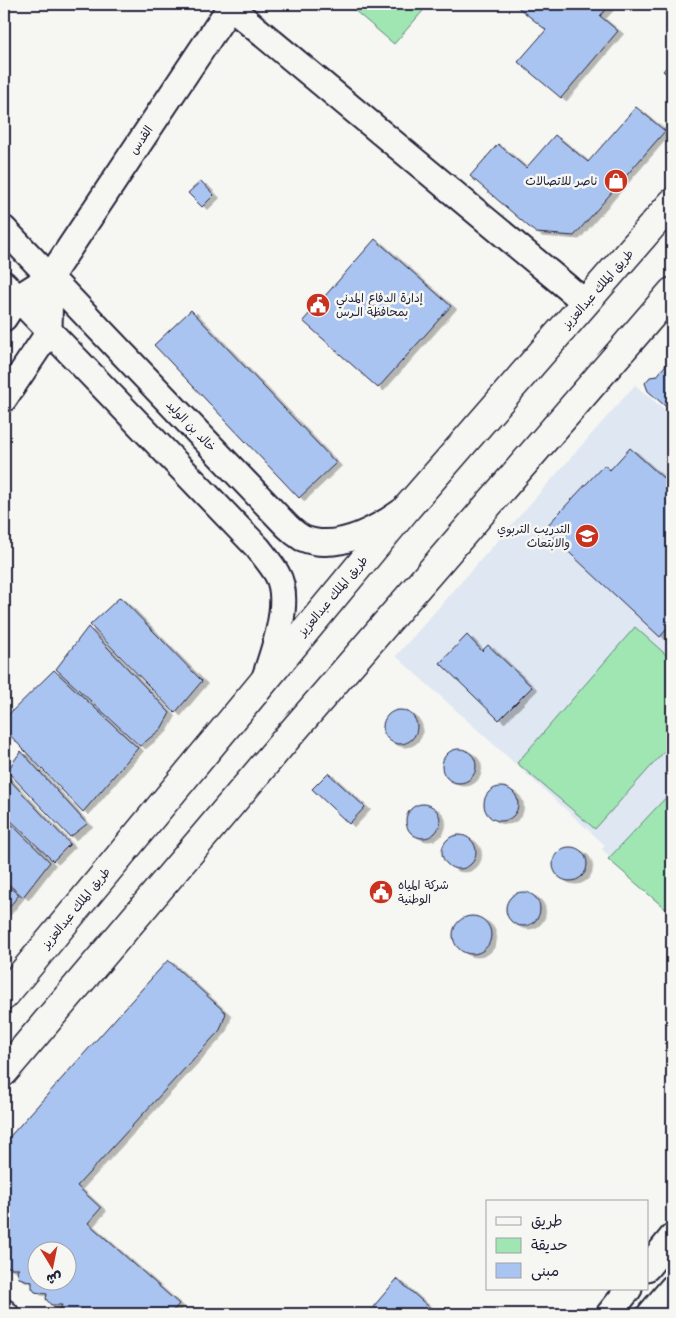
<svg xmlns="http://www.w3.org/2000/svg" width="676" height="1318" font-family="'Shantell Sans','Playpen Sans Arabic',sans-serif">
  <defs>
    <filter id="shadow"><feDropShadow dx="5.5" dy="3" stdDeviation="0" flood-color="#0004"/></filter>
  </defs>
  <rect width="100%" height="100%" fill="#f6f6f2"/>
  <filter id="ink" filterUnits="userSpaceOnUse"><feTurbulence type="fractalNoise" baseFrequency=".02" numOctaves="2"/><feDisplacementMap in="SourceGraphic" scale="10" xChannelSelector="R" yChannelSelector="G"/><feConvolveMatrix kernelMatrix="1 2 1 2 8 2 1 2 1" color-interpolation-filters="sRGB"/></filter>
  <g filter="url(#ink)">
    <path fill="#dfe7f2" d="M635,385L672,416V917L602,849L605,845L396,656Z"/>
    <path fill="#9fe6b3" stroke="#608477" d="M347,4H429L394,44Z
      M635,627L672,660V743L595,829L517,763Z
      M672,791V909L669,912L608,859Z"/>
    <path fill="#aac4f1" stroke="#22223b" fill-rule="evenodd" filter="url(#shadow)" d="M514,4H611L600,16L618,31L561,98L518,62L546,30Z
      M672,61V79L663,71Z
      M636,107L665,131L574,236L536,233L470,176L498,144L526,168L555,135L588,162Z
      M201,181L214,195L202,207L188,193Z
      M375,239L451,306L378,388L303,321Z
      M191,310L336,463L299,498L154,345Z
      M668,362L672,365V412L648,391L645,383L650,377L657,376Z
      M630,448L672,486V623L660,637L544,529L604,465L610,470Z
      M120,597L202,681L175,713L90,625Z
      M88,627L170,713L161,729L140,746L56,669Z
      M467,635L482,651L488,645L532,687L499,720L440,663Z
      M54,670L138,748L83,812L4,729V719Z
      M383 727a17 17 0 1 1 34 0a17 17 0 1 1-34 0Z
      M442 766a17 17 0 1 1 34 0a17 17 0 1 1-34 0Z
      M21,751L87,824L70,837L7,771Z
      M328,773L365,807L349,824L312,789Z
      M4,774L70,844L53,861L4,814Z
      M484 804a17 17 0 1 1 34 0a17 17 0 1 1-34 0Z
      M406 821a17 17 0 1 1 34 0a17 17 0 1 1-34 0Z
      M4,817L50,862L23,897L4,880Z
      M442 852a17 17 0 1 1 34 0a17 17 0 1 1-34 0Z
      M553 864a17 17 0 1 1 34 0a17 17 0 1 1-34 0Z
      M4,883L19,895L4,913Z
      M506 909a17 17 0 1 1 34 0a17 17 0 1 1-34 0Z
      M453 935a19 19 0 1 1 38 0a19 19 0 1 1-38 0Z
      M168,960L226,1013L220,1030L77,1186L101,1208L88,1223L179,1304L170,1314H62L60,1310L62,1305H51L46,1299L47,1294L35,1292L32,1288V1282L19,1278L17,1270L19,1268H11L4,1265V1143ZM38,1250H68V1280H38Z
      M397,1279L437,1314H367Z"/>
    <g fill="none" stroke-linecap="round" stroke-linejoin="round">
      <g stroke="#22223b" stroke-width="29">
        <path id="minor" d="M230,7L586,303
          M4,229L287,526C291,530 297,535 302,538C335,552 374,531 401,512
          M4,284L258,548C265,557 272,565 277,574C292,600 274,651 265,677
          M4,318L17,298L50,277L232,4
          M4,399L49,332L50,277
          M647,1268L672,1237
          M4,1312L6,1314
          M609,1314L629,1289
          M650,1314L672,1288"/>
      </g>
      <g stroke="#22223b" stroke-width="31">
        <path id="highway" d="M4,996L407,508L672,203
          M4,1072L287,738L672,292"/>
      </g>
      <use href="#minor" stroke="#f6f6f2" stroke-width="25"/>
      <use href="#highway" stroke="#f6f6f2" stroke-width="28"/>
    </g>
  </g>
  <defs>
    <g id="shop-disc" transform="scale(1.25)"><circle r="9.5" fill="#c8321e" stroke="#f6f6f2"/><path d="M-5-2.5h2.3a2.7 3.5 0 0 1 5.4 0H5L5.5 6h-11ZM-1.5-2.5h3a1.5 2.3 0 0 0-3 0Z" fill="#fff"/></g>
    <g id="civic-disc" transform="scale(1.25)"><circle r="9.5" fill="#c8321e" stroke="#f6f6f2"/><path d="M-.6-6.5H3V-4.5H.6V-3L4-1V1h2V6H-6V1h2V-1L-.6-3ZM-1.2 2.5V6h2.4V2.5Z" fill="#fff"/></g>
    <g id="school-disc" transform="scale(1.25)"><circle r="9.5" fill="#c8321e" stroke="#f6f6f2"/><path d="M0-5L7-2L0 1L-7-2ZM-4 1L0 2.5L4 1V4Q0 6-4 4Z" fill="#fff"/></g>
  </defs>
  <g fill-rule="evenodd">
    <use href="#shop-disc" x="616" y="181"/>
    <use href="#civic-disc" x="318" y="305"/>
    <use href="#school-disc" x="587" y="536"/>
    <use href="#civic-disc" x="381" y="892"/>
  </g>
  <g text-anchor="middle" stroke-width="5" stroke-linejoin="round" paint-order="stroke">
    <g font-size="12" fill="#22223b" stroke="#f6f6f2">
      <text transform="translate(141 140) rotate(-56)" y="4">القدس</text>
      <text transform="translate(598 289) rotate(-49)" y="4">طريق الملك عبدالعزيز</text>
      <text transform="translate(191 426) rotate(46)" y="4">خالد بن الوليد</text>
      <text transform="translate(333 596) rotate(-50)" y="4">طريق الملك عبدالعزيز</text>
      <text transform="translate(76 908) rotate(-51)" y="4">طريق الملك عبدالعزيز</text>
    </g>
    <g font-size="12" fill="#22223b" stroke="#f6f6f2" text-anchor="end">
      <text x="598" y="185">ناصر للاتصالات</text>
      <text x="336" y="302" text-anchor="start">إدارة الدفاع المدني<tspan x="336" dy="14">بمحافظة الـرس</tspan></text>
      <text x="570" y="533">التدريب التربوي<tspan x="570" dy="14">والابتعاث</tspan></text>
      <text x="398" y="889" text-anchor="start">شركة المياه<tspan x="398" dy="14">الوطنية</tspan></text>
    </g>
  </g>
  <rect width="676" height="1318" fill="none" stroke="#f6f6f2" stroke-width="20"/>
  <rect x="10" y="10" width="656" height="1298" fill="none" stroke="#22223b" stroke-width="2" filter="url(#ink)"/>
  <rect x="486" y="1200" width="162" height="90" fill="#f6f6f2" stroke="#a1a1a9"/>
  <rect x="496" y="1217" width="25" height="8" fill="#f6f6f2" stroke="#a1a1a9"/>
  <text x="531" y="1226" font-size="15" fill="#22223b">طريق</text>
  <rect x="496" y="1238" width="25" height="15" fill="#9fe6b3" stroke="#a1a1a9"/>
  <text x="531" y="1250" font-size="15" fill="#22223b">حديقة</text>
  <rect x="496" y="1263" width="25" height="15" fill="#aac4f1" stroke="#a1a1a9"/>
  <text x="531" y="1276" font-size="15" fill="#22223b">مبنى</text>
  <g transform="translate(52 1266) rotate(170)"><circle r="24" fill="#f6f6f2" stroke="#a1a1a9"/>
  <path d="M0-4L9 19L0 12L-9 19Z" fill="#c8321e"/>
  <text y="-8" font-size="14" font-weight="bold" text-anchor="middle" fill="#22223b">ش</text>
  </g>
</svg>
